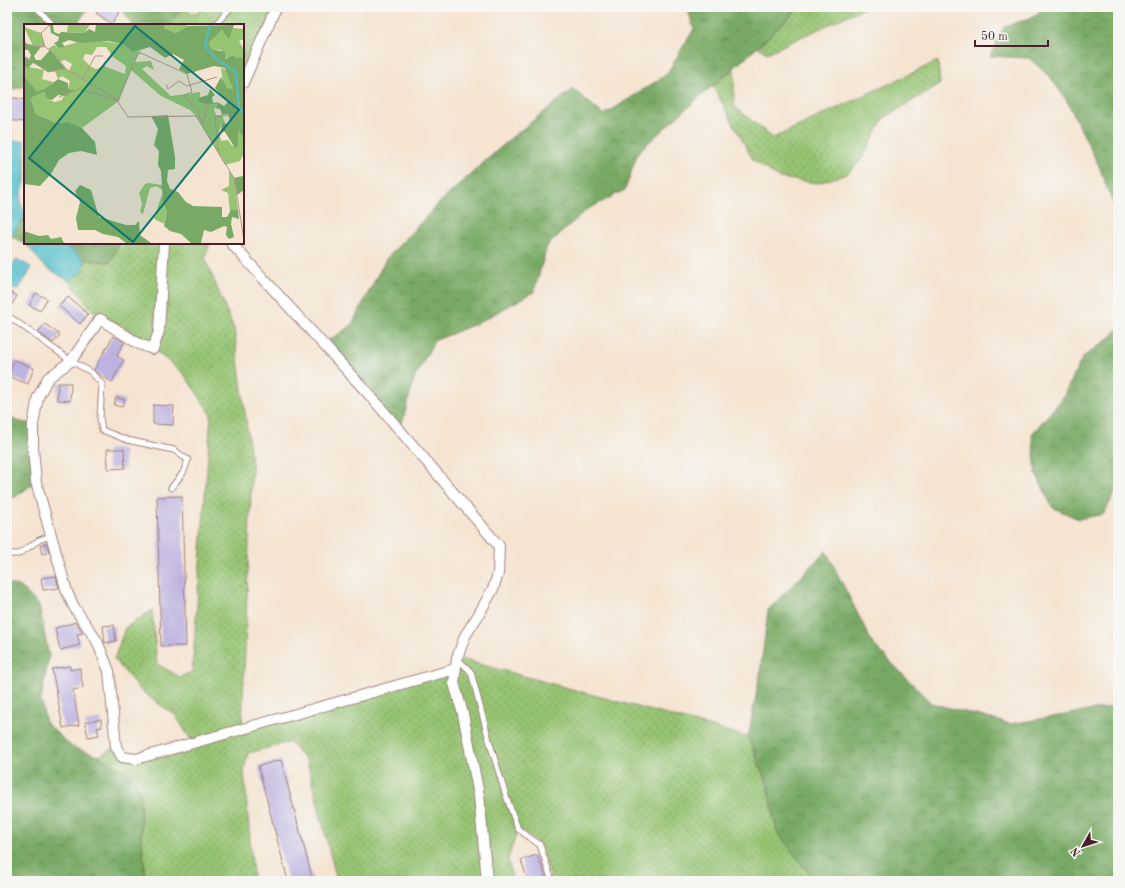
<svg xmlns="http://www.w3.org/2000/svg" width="1125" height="888" font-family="'Old Standard TT',serif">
  <defs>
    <pattern id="grass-dots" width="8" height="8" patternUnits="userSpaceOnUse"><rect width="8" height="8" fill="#97c473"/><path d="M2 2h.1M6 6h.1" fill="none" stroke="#7d9f5f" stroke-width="1.8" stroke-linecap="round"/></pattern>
    <pattern id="forest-crowns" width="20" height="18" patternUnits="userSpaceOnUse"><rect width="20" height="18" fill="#79aa65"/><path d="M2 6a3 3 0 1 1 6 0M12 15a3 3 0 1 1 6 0" fill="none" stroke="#658a53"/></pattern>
  </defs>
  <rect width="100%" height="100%" fill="#f6f6f2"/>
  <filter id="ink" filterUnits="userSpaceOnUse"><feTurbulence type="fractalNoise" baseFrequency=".025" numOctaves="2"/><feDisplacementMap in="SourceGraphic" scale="8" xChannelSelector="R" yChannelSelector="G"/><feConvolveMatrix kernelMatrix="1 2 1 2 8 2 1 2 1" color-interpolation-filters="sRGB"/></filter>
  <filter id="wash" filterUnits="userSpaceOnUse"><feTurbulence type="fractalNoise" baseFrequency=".012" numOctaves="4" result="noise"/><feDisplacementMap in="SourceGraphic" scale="16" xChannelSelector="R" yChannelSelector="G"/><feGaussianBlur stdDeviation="0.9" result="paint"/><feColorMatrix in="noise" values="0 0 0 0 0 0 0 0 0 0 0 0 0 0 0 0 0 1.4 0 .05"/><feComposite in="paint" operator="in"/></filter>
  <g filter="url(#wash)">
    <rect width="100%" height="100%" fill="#f5e4d1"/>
    <path fill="url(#grass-dots)" stroke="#70724f" d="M202,7H276L243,83V25H169L181,9L197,14Z
      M800,7H866L767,53L758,47Z
      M938,61L940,84L884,118L861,160L847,174L818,183L779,178L753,160L713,86L734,68V106L773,138Z
      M120,243H210L205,258L234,329L252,465L242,729L455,669L457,658L748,737L767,783L777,831L807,871L817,881H552L540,845L518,829L508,859L513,881H337L307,762L290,742L248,753L244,770L253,875L251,881H148L145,874L141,831L140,790L132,776L99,756L116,747L122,757L193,743L175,715L141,691L114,659L125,628L152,610L157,664L180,677L192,672L211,414L184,374L153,349L100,319L69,281L82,272L85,260L110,262Z"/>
    <path fill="url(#forest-crowns)" stroke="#626448" d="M7,7H89L76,25H25V86L7,91Z
      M121,7H179L181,9L169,25H132Z
      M687,7H800L758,47L696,100L638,152L625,190L586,210L547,246L534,292L478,323L434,341L414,379L400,431L323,344L351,326L386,259L441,201L511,138L573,89L604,115L666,75L694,29Z
      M1044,7H1118V217L1099,166L1067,101L1050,77L1029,58L990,56L1004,27L1035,16Z
      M25,216V243H28L27,245L11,236Z
      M64,243H120L110,262L85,260L72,250Z
      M1118,329V486L1104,514L1078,519L1052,507L1036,473L1032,434L1062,399L1083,357L1111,337Z
      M7,411L16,421L33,424L36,482L15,497H7Z
      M826,551L873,644L931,703L1010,724L1118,706V881H817L807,871L777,831L767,783L748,737L760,674L768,610Z
      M7,584L20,586L39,605L49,656L41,700L46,723L72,747L99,756L132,776L140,790L141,831L145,874L148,881H7Z"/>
    <path fill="#50bdc9" stroke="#4d6e7a" d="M7,141H25V182C23,187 20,197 21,203C21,208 25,211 25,216L11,236L7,235Z
      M28,243H64L72,250L85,260L82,272L69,281L44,266L27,245Z
      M17,259L31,267C28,278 22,281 18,291L7,287C7,274 9,269 17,259Z"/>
    <g id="blocks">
      <path fill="#bdb2e0" d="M100,7H114L120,11L112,24L96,13Z
        M9,97L25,100V122L7,120V111Z
        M7,290L17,296L8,311H7Z
        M36,293L47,299L40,311L29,305Z
        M68,297L88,314L80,324L59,306Z
        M45,324L60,335L53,343L38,332Z
        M113,336L124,342L117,356L124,360L112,382L98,374L94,370Z
        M14,360L34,368L28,384L8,376Z
        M58,383H71L70,401L57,400Z
        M116,397L125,400L122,407L114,405Z
        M153,405L174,406L173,425L153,424Z
        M107,449H124L125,468L108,469Z
        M182,496L186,646H161L157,497Z
        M47,543L49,552L42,554L40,545Z
        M56,576L59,588L43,590L41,578Z
        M76,622L83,633L77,634L80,645L60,650L55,628Z
        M114,625L116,641L105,643L103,626Z
        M70,666V670L80,668L83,688L73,690L79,725L63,728L52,669Z
        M101,719L102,727L97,728L99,735L88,737L85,722Z
        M281,760L313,881H288L258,766Z
        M537,855L546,878L538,881H528L521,860Z"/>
    </g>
  </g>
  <g filter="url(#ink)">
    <use href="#blocks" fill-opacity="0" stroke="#a0827e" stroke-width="1"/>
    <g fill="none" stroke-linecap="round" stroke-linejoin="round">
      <g stroke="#a0827e" stroke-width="7">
        <path id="service" d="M36,7L53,25
          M215,25L231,7
          M7,315L71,361L91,372L102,384L100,418L102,430L127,440L174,450L188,460L183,473L171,488
          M7,554H19L39,540L51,536
          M457,658L471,672L489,740L505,793L518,829L540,845L552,881"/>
      </g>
      <g stroke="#a0827e" stroke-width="12">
        <path id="minor" d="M243,83L276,7
          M164,243L159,331L153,349L139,344L100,319L71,361L48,378L38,397L33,424V448L36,482L67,592L74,607L97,641L109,671L116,747L122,757L136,759L455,669
          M231,243L373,399L499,546L498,574L493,589L479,614L465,636L457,658L454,683L463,714L479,795L487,881"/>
      </g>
      <use href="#service" stroke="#fff" stroke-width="5"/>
      <use href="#minor" stroke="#fff" stroke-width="10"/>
    </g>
  </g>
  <g transform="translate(24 24)">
    <rect width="220" height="220" fill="#f5e4d1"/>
    <path d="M44,1H66L60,9L43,8ZM140,1H161L164,2L152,9L140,4ZM0,3L17,9L21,23L9,22ZM209,4L220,5V15L215,17L220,26V34H213L209,31L200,35L197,26L186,25L185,19L198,6L207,9ZM77,17L99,20L110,28L117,26L110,38L127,37L130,46L123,42L118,45L147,72L176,68V78L195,79L190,85L192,91H198L201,99H198L195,108L197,117L204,116L208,122H214V105L220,114V129L216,137L201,141L172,92L166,86L137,72L107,46L95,77L58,104L44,98L32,99L12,90L7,76L9,73L20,68L23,75L31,78L38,76L39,73L50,66L44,65L46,57L38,52L34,55L31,47L42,45L45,47L48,40L41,36L36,37L24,25L30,21L34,24L54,18ZM73,23H82L89,33L102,42L101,50L80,42L72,45L66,42L59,35L61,30L68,31ZM0,42L20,46L18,55L29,58L21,66L13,67L0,52ZM197,44L204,46L209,66L203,64L199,59ZM205,146L210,154L214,186L206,188L204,169L197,166L205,162ZM125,159L138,161V166L133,162L126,164L119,190L116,188L118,179L115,169L121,160ZM138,170L143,187L140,200L130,195Z" fill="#97c473" fill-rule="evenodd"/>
    <path d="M23,1H29L30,8L35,10L37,8L60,9L65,5L71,8L72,1H140V4L152,9L164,2L210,1L205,15L198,6L185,19L187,25L201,28V35L209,31L213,34H220V114L214,106V122L211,124L201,108L197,107L198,99L205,100L206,97L204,90L198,91L196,85L191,84L195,79L200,82L204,78L191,64L197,53L203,64L209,65L201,44L190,42L163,50L155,45L160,36L149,30L141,34L126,23L109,28L99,20L84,17L56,19L45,16L38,19L41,23L34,24L30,19L34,17L35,13L27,9L26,2ZM0,19L17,23L10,32L12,36H17L26,26L42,45L25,48L9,39L4,44L0,42V32L5,36L7,31L4,26H0ZM0,52L13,67L21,65L34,55L44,59V65L51,66L42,72L34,71L28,76L23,75L20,68L9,73L7,76L12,90L32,99L44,98L58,104L71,118L73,131L57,127L45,129L35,136L27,150L16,162L0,160ZM186,65L191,71L188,73L189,79L183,80L176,78L174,74L184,71ZM144,91L151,133V145L144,146L143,157L146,165L154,168L162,178L169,182L198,183V193H203L207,186H214L215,195L208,193L207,200L210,213L205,215L202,211L203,203L200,202L187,208L180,206L177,219H167L157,210L146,207L140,202L143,187L139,179L137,147L134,141L135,127L130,121L134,105L127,92ZM220,150V166L213,171L210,154L219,152ZM56,161L67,166L75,193L102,201H111L115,197L116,211L127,219H102L94,213L79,210L71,206H54L52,194L56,178L51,167ZM0,207L15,212L24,211L27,215L37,213L40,219H0Z" fill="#79aa65"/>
    <path fill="none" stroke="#50bdc9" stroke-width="2" d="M186,1L181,22L191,34L212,48L215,83L220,90"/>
    <path fill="none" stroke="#b1958f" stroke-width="1" d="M26,1L17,9L21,23L30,29L42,45L92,75L104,93L172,92L210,154L220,216M0,17L4,21L20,23M2,33L24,48L41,45M59,55L71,32H79M142,60L144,65L155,57L163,62L193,53M35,73L55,65L95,77M94,76L114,30L117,29L163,50L168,68L160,71L174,87L177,97M179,100L183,80L195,79M194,128L191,93L213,90"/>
    <path fill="#0f766e" fill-opacity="0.15" stroke="#0f766e" stroke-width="2" d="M111,2L215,86L109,218L5,134Z"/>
    <rect width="220" height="220" fill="none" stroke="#4a1f2b" stroke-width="2"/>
  </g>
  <rect width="1125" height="888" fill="none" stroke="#f6f6f2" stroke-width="24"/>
  <g transform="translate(1083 846) rotate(231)" stroke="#f6f6f2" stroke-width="3" paint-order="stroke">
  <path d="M0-3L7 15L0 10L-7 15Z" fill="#4a1f2b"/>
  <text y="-6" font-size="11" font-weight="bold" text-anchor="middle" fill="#4a1f2b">N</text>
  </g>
  <path d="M975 40v6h73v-6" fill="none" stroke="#4a1f2b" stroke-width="2"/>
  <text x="981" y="40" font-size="12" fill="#4a1f2b" stroke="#f6f6f2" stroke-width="3" paint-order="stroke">50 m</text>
</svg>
